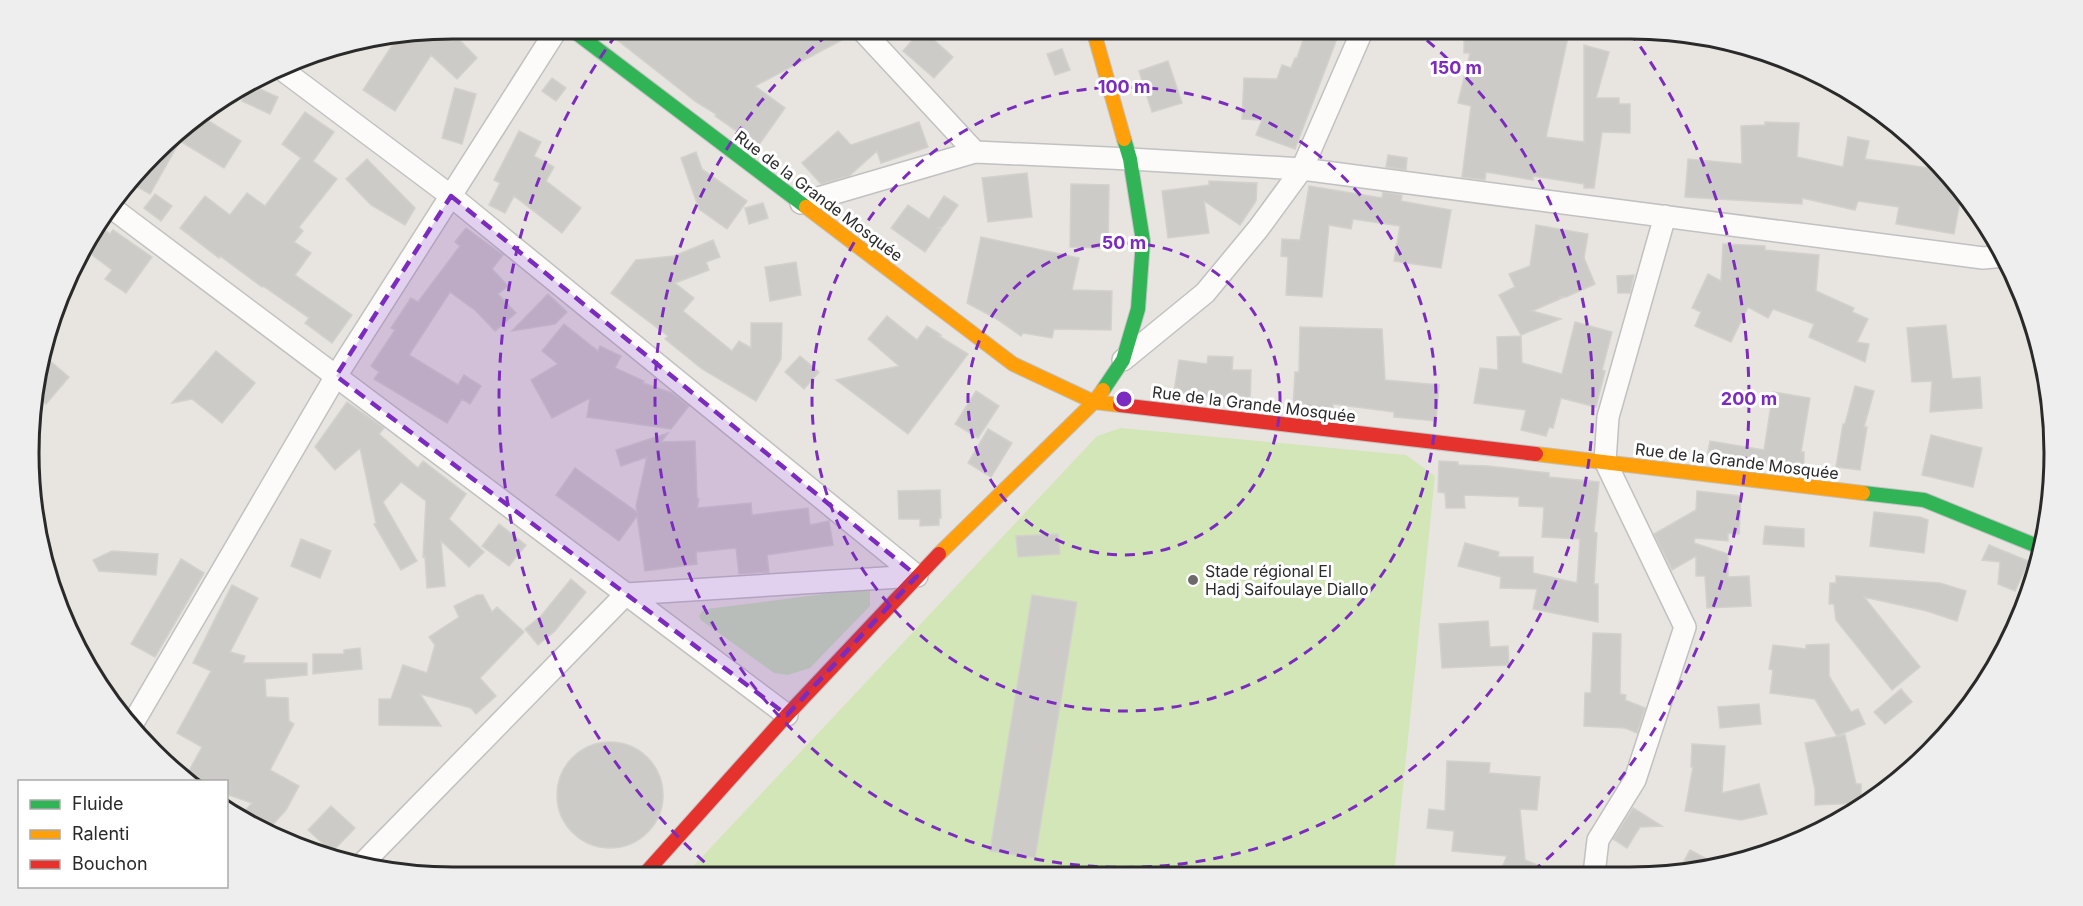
<svg xmlns="http://www.w3.org/2000/svg" width="2083" height="906" font-family="Inter,sans-serif">
  <rect width="100%" height="100%" fill="#e8e5e0"/>
  <path fill="#c9e2ba" d="M870,588V606L810,668L788,675L774,673L701,620L699,616L702,611L707,609Z"/>
  <path fill="#d3e6b8" d="M1121,428L1406,455L1435,476L1394,875L683,877L1097,436Z"/>
  <path fill="#cdcbc7" stroke="#d3d1cc" stroke-width="1.5" d="M602,28H836L842,40L755,86L785,108L758,146L715,116L716,114L696,102Z
    M1307,28H1341L1295,149L1256,135L1262,120L1242,119L1244,78L1277,79L1282,65L1291,68L1295,58H1297Z
    M1464,28H1570L1546,137L1584,142V45L1609,52L1596,98H1619V104H1630V133L1602,132L1594,188H1584V184L1533,176V180L1486,172L1485,180L1462,177L1471,106L1458,103L1470,53H1464Z
    M449,29L477,58L457,79L431,55L395,111L363,90L397,38Z
    M922,29L953,57L934,78L903,51Z
    M1062,49L1070,70L1055,75L1047,54Z
    M1168,61L1182,103L1152,112L1139,71Z
    M552,78L566,88L556,101L542,91Z
    M249,84L278,97L270,114L242,101Z
    M455,88L476,94L462,144L442,138Z
    M305,112L334,132L313,161L337,179L299,227L303,231L294,242L311,253L295,275L352,315L332,343L305,323L309,318L263,286L262,287L220,256L219,258L180,228L205,196L230,215L247,193L265,206L301,158L282,144Z
    M199,115L241,141L224,168L180,141L150,194L132,184L173,134Z
    M919,122L928,147L881,163L877,151L849,176L821,184L802,163L838,131L851,145Z
    M1765,122L1799,123L1797,157L1843,167L1848,137L1869,141L1865,159L1943,170L1962,190L1954,234L1896,224L1899,207L1858,201L1855,210L1802,198V204L1685,197L1688,159L1742,164L1741,126L1765,125Z
    M519,131L541,142L534,156L554,167L546,181L581,208L562,233L514,196L505,213L489,205L500,183L494,180Z
    M696,152L702,169L747,201L727,229L699,209L681,158Z
    M1388,155L1407,158L1406,170L1386,167Z
    M367,159L415,208L405,225L371,205L346,179Z
    M1027,173L1032,217L988,222L982,178Z
    M1209,181L1257,183L1256,201L1240,225L1204,201L1209,233L1168,238L1162,191L1209,185Z
    M1071,184L1109,185L1108,248L1070,247Z
    M1309,186L1382,198L1383,192L1402,195L1401,201L1451,210L1441,268L1394,261L1400,226L1353,219L1351,229L1329,225L1322,297L1286,295L1288,257L1281,256L1282,239L1300,240Z
    M155,194L172,206L161,221L144,208Z
    M944,196L958,205L945,224L942,227L937,228L941,229L925,252L891,228L908,205L929,219Z
    M763,203L768,218L749,224L745,208Z
    M98,225L110,234L113,230L152,257L126,293L105,279L112,270L83,248L86,240Z
    M1536,225L1588,234L1584,258L1595,284L1566,297H1559L1562,298L1532,311L1561,319L1521,335L1499,295L1515,287L1509,274L1530,266Z
    M466,228L503,255L492,269L508,286L498,294L516,313L495,331L476,311L450,292L409,355L458,385L464,375L481,386L470,404L462,399L447,423L374,379L379,372L371,366L395,330L391,328L411,298L418,302L460,246L455,242Z
    M981,237L1079,258L1072,290L1112,291L1111,330L1054,329L1052,338L1023,333L1021,336L995,318L967,303Z
    M713,240L720,257L706,262L709,270L675,283L694,298L683,311L732,351L739,341L751,348V323H782L781,359L756,401L702,369L665,339L668,336L611,293L636,260L674,256Z
    M1723,244L1765,246V250L1819,255L1816,291L1854,308L1852,312L1868,319L1857,342L1869,344L1865,362L1809,337L1814,324L1773,309L1768,318L1748,307L1731,342L1695,326L1701,312L1692,308L1708,274L1721,281Z
    M796,262L801,295L770,301L765,267Z
    M1634,275L1630,293H1618L1617,276Z
    M548,294L567,312L555,324L512,331Z
    M887,316L917,340L927,326L941,335L939,336L968,354L908,434L836,380L899,366L868,339Z
    M1575,322L1612,332L1602,370L1605,371L1596,407L1561,398L1553,428L1549,427L1546,436L1521,430L1526,410L1474,403L1480,368L1498,370L1497,337L1521,336L1522,363L1562,374Z
    M564,324L598,351L600,346L621,356L615,368L644,381L643,383L672,393L689,406L671,429L587,417L590,398L552,418L531,380L558,364L542,351Z
    M1946,325L1952,379L1980,377L1982,408L1930,412L1932,381L1912,382L1907,328Z
    M1300,327L1382,329L1385,380L1439,385L1436,421L1394,417V412L1333,404V412L1293,408L1295,372H1299Z
    M216,351L255,383L222,423L192,399L172,403Z
    M43,355L69,377L46,404L36,396L37,371Z
    M800,356L819,372L804,389L785,372Z
    M1208,356L1233,357L1232,370H1251L1250,403L1206,398L1174,391L1179,360L1207,364Z
    M1855,386L1874,391L1864,427H1867L1860,470L1836,467L1843,424H1845Z
    M976,391L999,406L978,438L955,424Z
    M1773,392L1810,398L1801,452H1804V469L1707,457L1710,441L1764,450Z
    M347,402L384,428L379,434L418,468L423,461L466,494L449,519L484,552L469,567L441,541L445,586L427,588L425,556L423,557L426,501L401,482L383,502L417,561L401,570L374,524L376,523L360,448L335,470L315,447Z
    M988,429L1012,443L991,477L968,463Z
    M668,433L661,442L695,441L697,498L699,499L697,508L751,503L752,515L808,508L810,525L829,521L833,545L767,555L769,572L739,574L736,548L696,552L697,564L645,571L637,516L619,541L556,495L575,468L637,512L636,506L647,457L621,466L616,450Z
    M1931,435L1982,448L1973,487L1922,475Z
    M1439,461L1458,462V465L1488,466L1549,473V477L1599,482L1594,532L1597,533L1594,584H1598V622L1533,609L1537,589L1500,588L1501,577L1458,566L1465,543L1499,552L1498,557H1533V573L1577,583L1580,539L1542,537L1544,507L1519,506V497L1464,495L1465,508H1446L1445,493L1438,492Z
    M940,490L941,518H939V525L920,526V519H899L898,491Z
    M1697,491L1741,496L1739,534L1728,533V541L1695,538L1694,543L1728,554V577L1749,576L1751,606L1707,608L1705,576H1696V556L1672,570L1654,534L1696,510Z
    M1874,512L1920,517L1928,520L1924,553L1870,546Z
    M499,524L526,545L509,566L482,546Z
    M1765,526L1804,529V547L1763,544Z
    M1058,534L1060,554L1018,557L1016,536Z
    M301,539L331,551L320,578L291,566Z
    M1989,545L2033,563L2032,566L2027,565L2015,591L1998,584L2000,562L1982,560Z
    M112,551L158,554L156,575L99,571L93,560Z
    M181,559L204,573L155,657L131,644Z
    M1836,576L1940,583L1966,591L1957,621L1927,611L1864,597L1920,667L1892,690L1836,620L1834,604H1829L1830,583H1836Z
    M571,579L586,592L555,631L538,645L525,629L541,616Z
    M232,585L258,598L230,652L245,656L243,663H307V675L265,679L266,697L288,698L289,721L294,724L270,770L299,786L286,810L266,832L259,829L242,814L252,803L226,794V782L184,780L202,747L177,733L211,671L193,663Z
    M477,595H483L492,612L497,607L524,632L480,678L496,696L476,714L471,708L420,694L441,726L379,725V699H391L403,665L427,673L435,645L429,637L459,617L454,606Z
    M1032,595L1077,602L1035,858L990,851Z
    M1488,621L1490,647L1508,646L1509,665L1442,668L1439,624Z
    M1593,633L1621,634L1620,694L1626,695L1625,700L1645,708L1637,733L1625,728L1584,726L1585,693H1591Z
    M1829,644V676L1851,712L1858,709L1865,724L1837,736L1815,699L1770,693L1773,670L1769,669L1773,645L1806,649V645Z
    M360,648L362,669L313,674V654H344V650Z
    M1901,689L1912,702L1885,724L1874,712Z
    M1759,704L1761,724L1720,728L1718,707Z
    M1845,735L1856,784H1861V803L1815,805V789L1805,743Z
    M557 795a53 53 0 1 1 106 0a53 53 0 1 1-106 0Z
    M1692,744L1725,746L1722,793L1759,784L1767,814L1741,820L1685,811L1693,767H1691Z
    M1447,761L1490,763L1489,773L1540,777L1537,810L1520,809L1525,860L1559,874H1499L1507,856L1452,851L1454,831L1427,828L1429,809L1445,811Z
    M331,806L355,828L332,852L308,830Z
    M1633,808L1662,826L1640,827L1627,848L1613,839Z
    M1690,850L1718,865L1686,874H1677Z"/>
  <g fill="none" stroke-linecap="round" stroke-linejoin="round">
    <g stroke="#c1c1c1" stroke-width="24">
      <path id="street" d="M861,29L975,152
        M280,68L451,196L917,576
        M801,203L975,152L1130,159L1302,169L1983,258L2005,256
        M112,208L787,715
        M1123,360L1205,293L1258,229L1302,169L1363,29
        M133,723L336,376L557,29
        M363,863L626,594L917,576
        M1594,874L1598,840L1635,780L1685,627L1605,461L1608,417L1665,216"/>
    </g>
    <g stroke="#c1c1c1" stroke-width="16">
      <path id="fast" d="M571,29L806,207
        M1103,390L1123,360L1138,309L1143,241L1130,159L1124,139
        M1863,493L1924,500L2042,548"/>
    </g>
    <g stroke="#c1c1c1" stroke-width="16">
      <path id="slow" d="M1093,29L1124,139
        M806,207L1013,364L1094,402L1120,405
        M1536,454L1863,493
        M939,554L1094,402L1103,390"/>
    </g>
    <g stroke="#c1c1c1" stroke-width="16">
      <path id="jam" d="M1120,405L1536,454
        M642,877L787,715L939,554"/>
    </g>
    <use href="#street" stroke="#fcfbfa" stroke-width="21"/>
    <use href="#fast" stroke="#30b455" stroke-width="14"/>
    <use href="#slow" stroke="#ff9f0a" stroke-width="14"/>
    <use href="#jam" stroke="#e5322d" stroke-width="14"/>
  </g>
  <path fill="#7b2cbf" fill-opacity="0.2" stroke="#7b2cbf" stroke-width="4.5" stroke-dasharray="12 8" stroke-linejoin="round" d="M451,196L917,576L787,715L336,376Z"/>
  <g fill="none" stroke="#7b2cbf" stroke-width="3" stroke-dasharray="10 8">
    <circle cx="1124" cy="399" r="156"/>
    <circle cx="1124" cy="399" r="312"/>
    <path d="M1413 29A469 469 0 1 1 835 29"/>
    <path d="M718 874A625 625 0 0 1 618 32M1630 32A625 625 0 0 1 1530 874"/>
  </g>
  <circle fill="#6c6b6a" stroke="#fff" stroke-width="2" cx="1193" cy="580" r="6"/>
  <g text-anchor="middle" stroke-width="6" stroke-linejoin="round" paint-order="stroke">
    <g font-size="16" fill="#2a2a2a" stroke="#fff">
      <text transform="translate(819 196) rotate(37)" y="6">Rue de la Grande Mosquée</text>
      <text transform="translate(1254 404) rotate(7)" y="6">Rue de la Grande Mosquée</text>
      <text transform="translate(1737 461) rotate(7)" y="6">Rue de la Grande Mosquée</text>
    </g>
    <g font-size="16" fill="#2a2a2a" stroke="#fff" text-anchor="start">
      <text x="1205" y="577">Stade régional El<tspan x="1205" dy="18">Hadj Saifoulaye Diallo</tspan></text>
    </g>
  </g>
  <path d="M0 0H2083V906H0ZM453 39H1630A414 414 0 0 1 2044 453V453A414 414 0 0 1 1630 867H453A414 414 0 0 1 39 453V453A414 414 0 0 1 453 39Z" fill="#eee" fill-rule="evenodd"/>
  <path fill="none" stroke="#2a2a2a" stroke-width="3" d="M453 39H1630A414 414 0 0 1 2044 453V453A414 414 0 0 1 1630 867H453A414 414 0 0 1 39 453V453A414 414 0 0 1 453 39Z"/>
  <circle cx="1124" cy="399" r="9" fill="#7b2cbf" stroke="#fff" stroke-width="3"/>
  <g font-size="18" text-anchor="middle" font-weight="bold" fill="#7b2cbf" stroke="#fff" stroke-width="6" stroke-linejoin="round" paint-order="stroke">
    <text x="1456" y="74">150 m</text>
    <text x="1124" y="93">100 m</text>
    <text x="1124" y="249">50 m</text>
    <text x="1749" y="405">200 m</text>
  </g>
  <rect x="18" y="780" width="210" height="108" fill="#ffffff" stroke="#aaaaaa" stroke-width="1.5"/>
  <rect x="30" y="800" width="30" height="9" fill="#30b455" stroke="#aaaaaa" stroke-width="1.5"/>
  <text x="72" y="810" font-size="18" fill="#2a2a2a">Fluide</text>
  <rect x="30" y="830" width="30" height="9" fill="#ff9f0a" stroke="#aaaaaa" stroke-width="1.5"/>
  <text x="72" y="840" font-size="18" fill="#2a2a2a">Ralenti</text>
  <rect x="30" y="860" width="30" height="9" fill="#e5322d" stroke="#aaaaaa" stroke-width="1.5"/>
  <text x="72" y="870" font-size="18" fill="#2a2a2a">Bouchon</text>
</svg>
